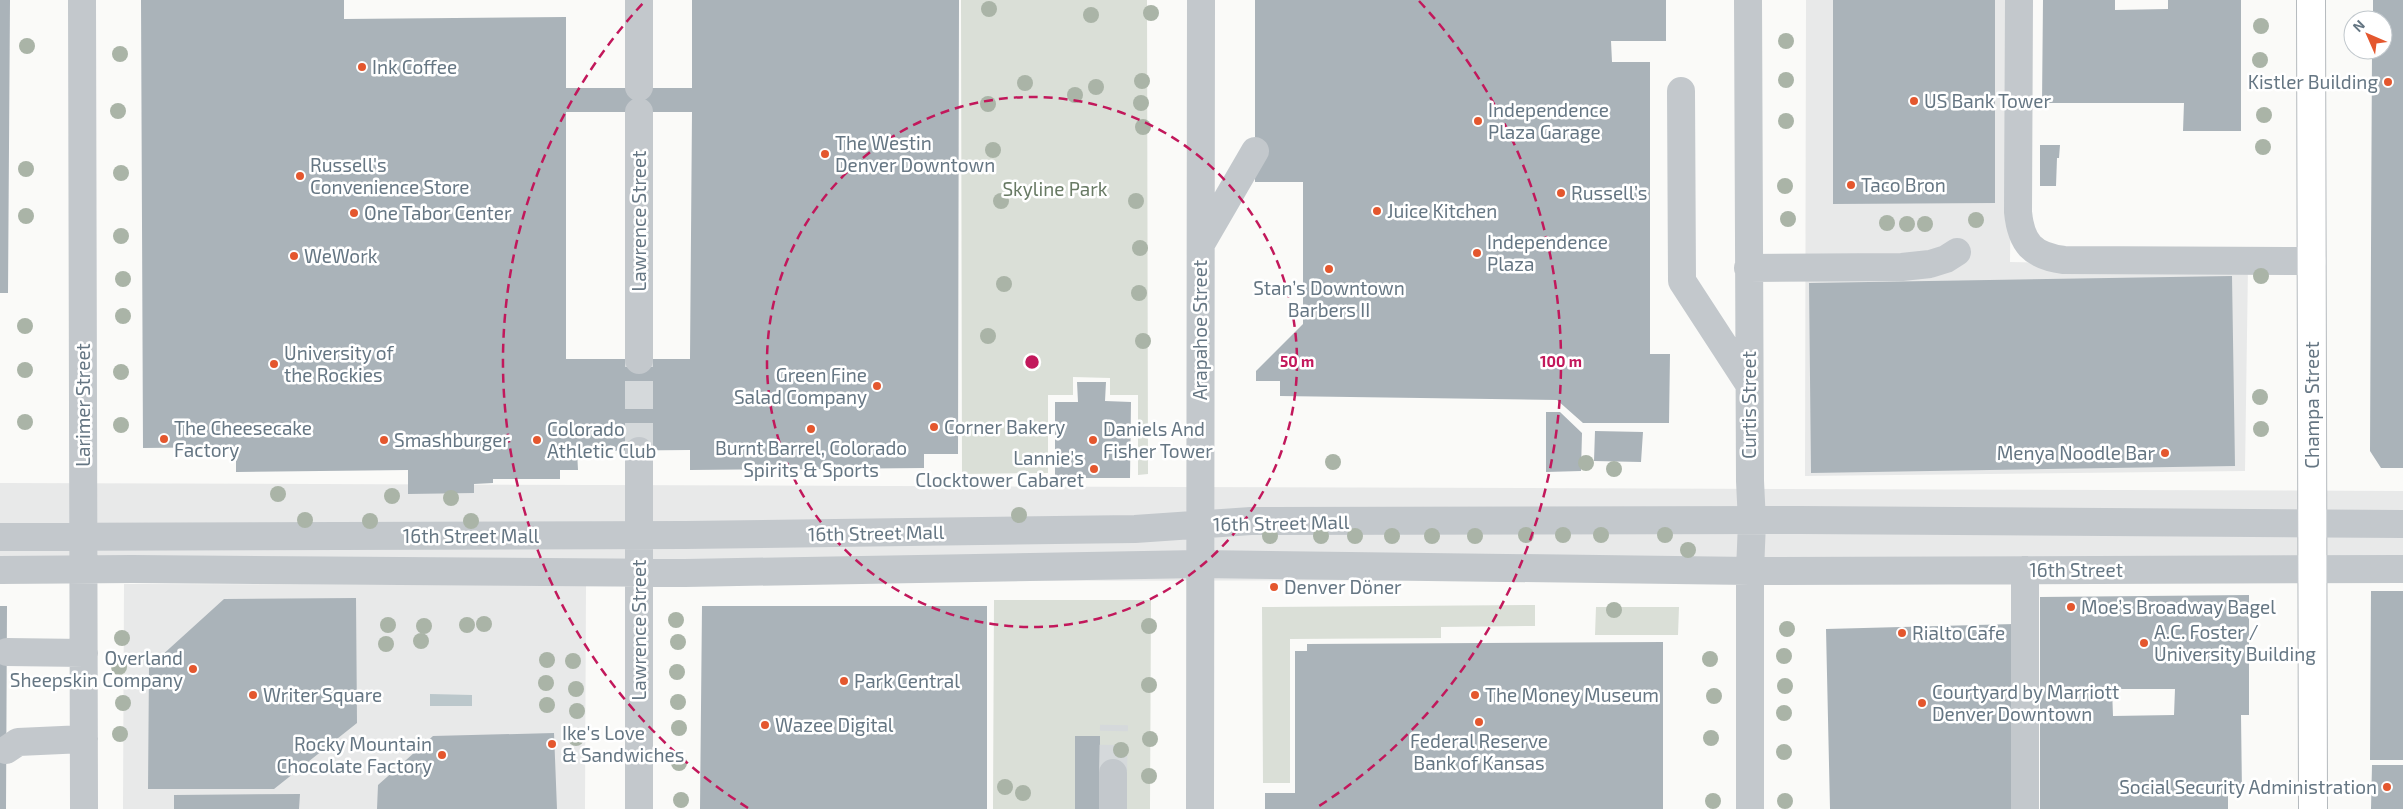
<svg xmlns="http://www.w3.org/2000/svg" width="2403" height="809" font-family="'Exo 2',sans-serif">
  <rect width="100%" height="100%" fill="#fafaf8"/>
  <path fill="#e8e9e9" d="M1806,0H2013L2010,262L2248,266L2245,471L1805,476Z
    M0,483L2403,491V579L0,582Z
    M124,584L586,585L585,809H123Z"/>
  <path fill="#dadfd7" d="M961,0H1147L1148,474L1138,475V395H1110V378L1073,377V395H1048V473L962,474Z
    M994,600H1151L1150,809H993Z
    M1535,605V626L1441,627V638L1290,639V783H1263L1262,607Z
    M1596,607H1679L1678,635H1595Z"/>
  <path fill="#bbc7cb" d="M430,694L472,695V706H430Z"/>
  <path fill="#aab3b9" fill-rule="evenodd" d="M0,0H10L8,293H0Z
    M141,0H344V19L566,17V88H692V0H959L958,454H924V468L690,470V450L577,451L578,470H560V479H493V483L474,484V493L408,494V470L236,472V447L143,448ZM566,112H692L690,359H566Z
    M1255,0H1666V41H1611L1612,62H1650V354H1670L1669,423H1583L1557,400L1280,396V381H1256V371L1303,324V182H1255Z
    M1833,0H1995V203L1833,204Z
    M2043,0H2115V10L2168,9V0H2241V131H2183L2184,103H2042Z
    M2373,0H2403V468H2381L2370,451L2372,50H2383V20H2373Z
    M2040,145H2060L2059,158H2057L2056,186H2040Z
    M2232,276L2235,466L1811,473L1809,283Z
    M1077,382H1106L1105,401L1131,402L1130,478H1055V402H1078Z
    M1546,412H1560L1582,433L1581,471L1546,472Z
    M1595,431L1643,432L1641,462L1594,461Z
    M2371,591H2403V760H2370Z
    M2249,595V715H2241L2242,794H2228V809H2040V597ZM2112,689H2175L2174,715L2113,716Z
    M356,598L357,723L274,789H148L149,667L224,599Z
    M0,606H7L6,809H0Z
    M702,606H987V809H700Z
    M2014,624L2018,809H1830L1826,629Z
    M1663,642V809H1265V793H1295V651H1307V644Z
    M554,733L557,809H377L378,785L433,736Z
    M1075,736H1100V809H1075Z
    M2372,765H2403V809H2371Z
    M300,794L299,809H174V795Z"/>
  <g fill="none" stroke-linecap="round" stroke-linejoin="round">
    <path stroke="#d5d9db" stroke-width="28" stroke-dasharray="28 14" stroke-linecap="butt" d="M639,451V360
      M1113,773L1114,725"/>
    <g stroke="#b5babe" stroke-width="30">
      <path id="major" d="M2311,0L2313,809"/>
    </g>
    <path stroke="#c3c8cc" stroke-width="28" d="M82,0L84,809
      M639,0V87
      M1748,0L1750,481L1752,522L1750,571V809
      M2019,0L2018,212C2021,243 2032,256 2064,260L2312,261
      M1681,91L1682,281L1749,384
      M639,112V360
      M1201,244L1255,151
      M1748,268L1902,267L1930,264L1946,259L1957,252
      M0,537L685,535L1135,529L1251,521L1801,520L2403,524
      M0,570L132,569L685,573L1200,564L1750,571L2403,569
      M2025,570V809
      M7,652L84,653
      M6,750L18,742L84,739
      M639,809V451
      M1113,809V773
      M1200,809L1201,0"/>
    <use href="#major" stroke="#fff" stroke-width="28"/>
  </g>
  <g fill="#aab4a7">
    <circle cx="989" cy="9" r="8"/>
    <circle cx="1151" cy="13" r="8"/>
    <circle cx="1091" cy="15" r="8"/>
    <circle cx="2261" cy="26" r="8"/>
    <circle cx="1786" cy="41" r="8"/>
    <circle cx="27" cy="46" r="8"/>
    <circle cx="120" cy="54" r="8"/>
    <circle cx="2260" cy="60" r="8"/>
    <circle cx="1786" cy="80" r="8"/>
    <circle cx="1142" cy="81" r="8"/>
    <circle cx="1025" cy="83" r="8"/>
    <circle cx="1096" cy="87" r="8"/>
    <circle cx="1075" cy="95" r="8"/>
    <circle cx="1141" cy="103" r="8"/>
    <circle cx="988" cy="104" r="8"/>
    <circle cx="118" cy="111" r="8"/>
    <circle cx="2264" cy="115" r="8"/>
    <circle cx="1786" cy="121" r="8"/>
    <circle cx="1143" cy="127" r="8"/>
    <circle cx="2263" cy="147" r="8"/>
    <circle cx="993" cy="150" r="8"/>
    <circle cx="26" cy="169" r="8"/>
    <circle cx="121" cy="173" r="8"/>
    <circle cx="1785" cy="186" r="8"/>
    <circle cx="1001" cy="201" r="8"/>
    <circle cx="1136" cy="201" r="8"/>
    <circle cx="26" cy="216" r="8"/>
    <circle cx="1788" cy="219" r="8"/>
    <circle cx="1976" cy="220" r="8"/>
    <circle cx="1887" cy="223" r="8"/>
    <circle cx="1907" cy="224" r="8"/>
    <circle cx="1925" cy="224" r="8"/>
    <circle cx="121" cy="236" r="8"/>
    <circle cx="1140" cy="248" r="8"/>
    <circle cx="2261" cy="276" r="8"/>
    <circle cx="123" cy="279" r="8"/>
    <circle cx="1004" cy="284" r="8"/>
    <circle cx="1139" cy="293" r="8"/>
    <circle cx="123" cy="316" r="8"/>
    <circle cx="25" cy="326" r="8"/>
    <circle cx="988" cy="336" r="8"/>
    <circle cx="1143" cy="341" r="8"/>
    <circle cx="25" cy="370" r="8"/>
    <circle cx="121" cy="372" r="8"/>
    <circle cx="2260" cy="397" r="8"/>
    <circle cx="25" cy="422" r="8"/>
    <circle cx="121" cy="425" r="8"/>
    <circle cx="2261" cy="429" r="8"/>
    <circle cx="1333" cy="462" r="8"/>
    <circle cx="1586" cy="463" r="8"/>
    <circle cx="1614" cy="469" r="8"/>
    <circle cx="278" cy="494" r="8"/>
    <circle cx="392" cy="496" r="8"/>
    <circle cx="451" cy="498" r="8"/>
    <circle cx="1019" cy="515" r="8"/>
    <circle cx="305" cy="520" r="8"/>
    <circle cx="370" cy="521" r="8"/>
    <circle cx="471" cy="521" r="8"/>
    <circle cx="1526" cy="535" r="8"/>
    <circle cx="1563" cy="535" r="8"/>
    <circle cx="1601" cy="535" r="8"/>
    <circle cx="1665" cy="535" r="8"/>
    <circle cx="1270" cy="536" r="8"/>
    <circle cx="1321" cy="536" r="8"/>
    <circle cx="1355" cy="536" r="8"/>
    <circle cx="1392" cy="536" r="8"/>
    <circle cx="1432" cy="536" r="8"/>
    <circle cx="1475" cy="536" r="8"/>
    <circle cx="1688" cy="550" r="8"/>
    <circle cx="1614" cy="610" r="8"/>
    <circle cx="676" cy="620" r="8"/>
    <circle cx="484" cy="624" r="8"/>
    <circle cx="388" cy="625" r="8"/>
    <circle cx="467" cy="625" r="8"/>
    <circle cx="424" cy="626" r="8"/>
    <circle cx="1149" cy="626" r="8"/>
    <circle cx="1787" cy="629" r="8"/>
    <circle cx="122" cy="638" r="8"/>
    <circle cx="421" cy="641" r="8"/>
    <circle cx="678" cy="642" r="8"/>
    <circle cx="386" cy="644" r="8"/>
    <circle cx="1784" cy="656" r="8"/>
    <circle cx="1710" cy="659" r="8"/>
    <circle cx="547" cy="660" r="8"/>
    <circle cx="573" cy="661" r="8"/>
    <circle cx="119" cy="667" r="8"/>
    <circle cx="677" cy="672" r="8"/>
    <circle cx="546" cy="683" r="8"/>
    <circle cx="1149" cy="685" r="8"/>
    <circle cx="1785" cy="686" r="8"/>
    <circle cx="576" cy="689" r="8"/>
    <circle cx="1714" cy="696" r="8"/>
    <circle cx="678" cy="702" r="8"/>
    <circle cx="123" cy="703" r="8"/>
    <circle cx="547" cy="705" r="8"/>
    <circle cx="577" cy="711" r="8"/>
    <circle cx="1784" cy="713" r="8"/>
    <circle cx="679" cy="728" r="8"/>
    <circle cx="120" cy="734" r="8"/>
    <circle cx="576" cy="738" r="8"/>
    <circle cx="1711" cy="738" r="8"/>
    <circle cx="1150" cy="739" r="8"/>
    <circle cx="1121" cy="750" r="8"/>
    <circle cx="1784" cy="752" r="8"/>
    <circle cx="679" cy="763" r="8"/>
    <circle cx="1149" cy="776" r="8"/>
    <circle cx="1005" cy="787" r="8"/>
    <circle cx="1023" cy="793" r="8"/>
    <circle cx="681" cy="800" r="8"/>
    <circle cx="1713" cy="801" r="8"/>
    <circle cx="1785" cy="801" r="8"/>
  </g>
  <g fill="none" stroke="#c2185b" stroke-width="2.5" stroke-dasharray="9 6">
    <circle cx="1032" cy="362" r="265"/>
    <path d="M748 808A529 529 0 0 1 645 1M1419 1A529 529 0 0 1 1316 808"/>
  </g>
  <g fill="#e4572e" stroke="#fff" stroke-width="2">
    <circle cx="362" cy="67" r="5"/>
    <circle cx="2388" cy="82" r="5"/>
    <circle cx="1914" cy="101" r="5"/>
    <circle cx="1478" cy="121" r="5"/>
    <circle cx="825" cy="154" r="5"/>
    <circle cx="300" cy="176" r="5"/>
    <circle cx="1851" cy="185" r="5"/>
    <circle cx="1561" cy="193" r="5"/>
    <circle cx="1377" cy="211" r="5"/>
    <circle cx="354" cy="213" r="5"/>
    <circle cx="1477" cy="253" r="5"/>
    <circle cx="294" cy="256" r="5"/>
    <circle cx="1329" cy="269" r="5"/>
    <circle cx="274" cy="364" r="5"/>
    <circle cx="877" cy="386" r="5"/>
    <circle cx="934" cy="427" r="5"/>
    <circle cx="811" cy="429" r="5"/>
    <circle cx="164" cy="439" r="5"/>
    <circle cx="384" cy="440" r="5"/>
    <circle cx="537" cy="440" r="5"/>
    <circle cx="1093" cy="440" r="5"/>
    <circle cx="2165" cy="453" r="5"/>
    <circle cx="1094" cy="469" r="5"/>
    <circle cx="1274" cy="587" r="5"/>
    <circle cx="2071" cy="607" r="5"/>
    <circle cx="1902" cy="633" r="5"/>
    <circle cx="2144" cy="643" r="5"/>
    <circle cx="193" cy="669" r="5"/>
    <circle cx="844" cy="681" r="5"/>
    <circle cx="253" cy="695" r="5"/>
    <circle cx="1475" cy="695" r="5"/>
    <circle cx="1922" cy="703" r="5"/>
    <circle cx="1479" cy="722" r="5"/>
    <circle cx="765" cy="725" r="5"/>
    <circle cx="552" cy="744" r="5"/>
    <circle cx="442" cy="755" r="5"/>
    <circle cx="2387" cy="787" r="5"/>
  </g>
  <g text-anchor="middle" stroke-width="5" stroke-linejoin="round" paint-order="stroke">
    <g font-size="19" fill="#657683" stroke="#fff" text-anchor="start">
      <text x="372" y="74">Ink Coffee</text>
      <text x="2378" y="89" text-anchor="end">Kistler Building</text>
      <text x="1924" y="108">US Bank Tower</text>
      <text x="1488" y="117">Independence<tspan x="1488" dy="22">Plaza Garage</tspan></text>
      <text x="835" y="150">The Westin<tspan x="835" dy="22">Denver Downtown</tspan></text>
      <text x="310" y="172">Russell's<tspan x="310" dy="22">Convenience Store</tspan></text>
      <text x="1861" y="192">Taco Bron</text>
      <text x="1571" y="200">Russell’s</text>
      <text x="1387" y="218">Juice Kitchen</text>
      <text x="364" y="220">One Tabor Center</text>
      <text x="1487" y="249">Independence<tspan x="1487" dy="22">Plaza</tspan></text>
      <text x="304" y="263">WeWork</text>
      <text x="1329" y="295" text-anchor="middle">Stan’s Downtown<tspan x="1329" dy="22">Barbers II</tspan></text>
      <text x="284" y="360">University of<tspan x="284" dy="22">the Rockies</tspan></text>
      <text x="867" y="382" text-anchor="end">Green Fine<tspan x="867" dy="22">Salad Company</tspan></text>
      <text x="944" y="434">Corner Bakery</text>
      <text x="174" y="435">The Cheesecake<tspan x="174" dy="22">Factory</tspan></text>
      <text x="547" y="436">Colorado<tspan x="547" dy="22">Athletic Club</tspan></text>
      <text x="1103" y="436">Daniels And<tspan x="1103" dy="22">Fisher Tower</tspan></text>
      <text x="394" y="447">Smashburger</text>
      <text x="811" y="455" text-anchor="middle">Burnt Barrel, Colorado<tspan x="811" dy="22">Spirits &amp; Sports</tspan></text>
      <text x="2155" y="460" text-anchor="end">Menya Noodle Bar</text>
      <text x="1084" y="465" text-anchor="end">Lannie's<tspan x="1084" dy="22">Clocktower Cabaret</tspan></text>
      <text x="1284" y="594">Denver Döner</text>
      <text x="2081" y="614">Moe’s Broadway Bagel</text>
      <text x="2154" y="639">A.C. Foster /<tspan x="2154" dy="22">University Building</tspan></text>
      <text x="1912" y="640">Rialto Cafe</text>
      <text x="183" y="665" text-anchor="end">Overland<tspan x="183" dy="22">Sheepskin Company</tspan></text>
      <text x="854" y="688">Park Central</text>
      <text x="1932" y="699">Courtyard by Marriott<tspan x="1932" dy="22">Denver Downtown</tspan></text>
      <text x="263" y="702">Writer Square</text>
      <text x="1485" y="702">The Money Museum</text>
      <text x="775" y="732">Wazee Digital</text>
      <text x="562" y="740">Ike's Love<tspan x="562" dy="22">&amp; Sandwiches</tspan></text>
      <text x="1479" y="748" text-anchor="middle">Federal Reserve<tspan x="1479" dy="22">Bank of Kansas</tspan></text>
      <text x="432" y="751" text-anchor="end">Rocky Mountain<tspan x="432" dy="22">Chocolate Factory</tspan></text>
      <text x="2377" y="794" text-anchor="end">Social Security Administration</text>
    </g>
    <g font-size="19" fill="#687a64" stroke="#fff">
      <text x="1055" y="196">Skyline Park</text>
    </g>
    <g font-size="19" fill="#657683" stroke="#fff">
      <text transform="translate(639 221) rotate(-90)" y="7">Lawrence Street</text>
      <text transform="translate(1200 330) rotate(-90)" y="7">Arapahoe Street</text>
      <text transform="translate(83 405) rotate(-90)" y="7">Larimer Street</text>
      <text transform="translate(1749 405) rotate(-90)" y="7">Curtis Street</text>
      <text transform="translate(2312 405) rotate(-90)" y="7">Champa Street</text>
      <text transform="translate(1281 523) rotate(-1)" y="7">16th Street Mall</text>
      <text transform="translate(876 533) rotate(-1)" y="7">16th Street Mall</text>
      <text x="471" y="543">16th Street Mall</text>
      <text x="2076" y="577">16th Street</text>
      <text transform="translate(639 630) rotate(-90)" y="7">Lawrence Street</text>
    </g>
  </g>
  <circle cx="1032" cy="362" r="8" fill="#c2185b" stroke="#fff" stroke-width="2.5"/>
  <g font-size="15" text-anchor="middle" font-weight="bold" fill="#c2185b" stroke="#fff" stroke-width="5" stroke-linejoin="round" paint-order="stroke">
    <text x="1297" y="367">50 m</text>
    <text x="1561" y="367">100 m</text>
  </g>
  <g transform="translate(2368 35) rotate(315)"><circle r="24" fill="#ffffff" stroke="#c1c8cd"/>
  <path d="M0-4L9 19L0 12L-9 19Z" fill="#e4572e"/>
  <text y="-8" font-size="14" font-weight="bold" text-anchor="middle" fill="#657683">N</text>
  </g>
</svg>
